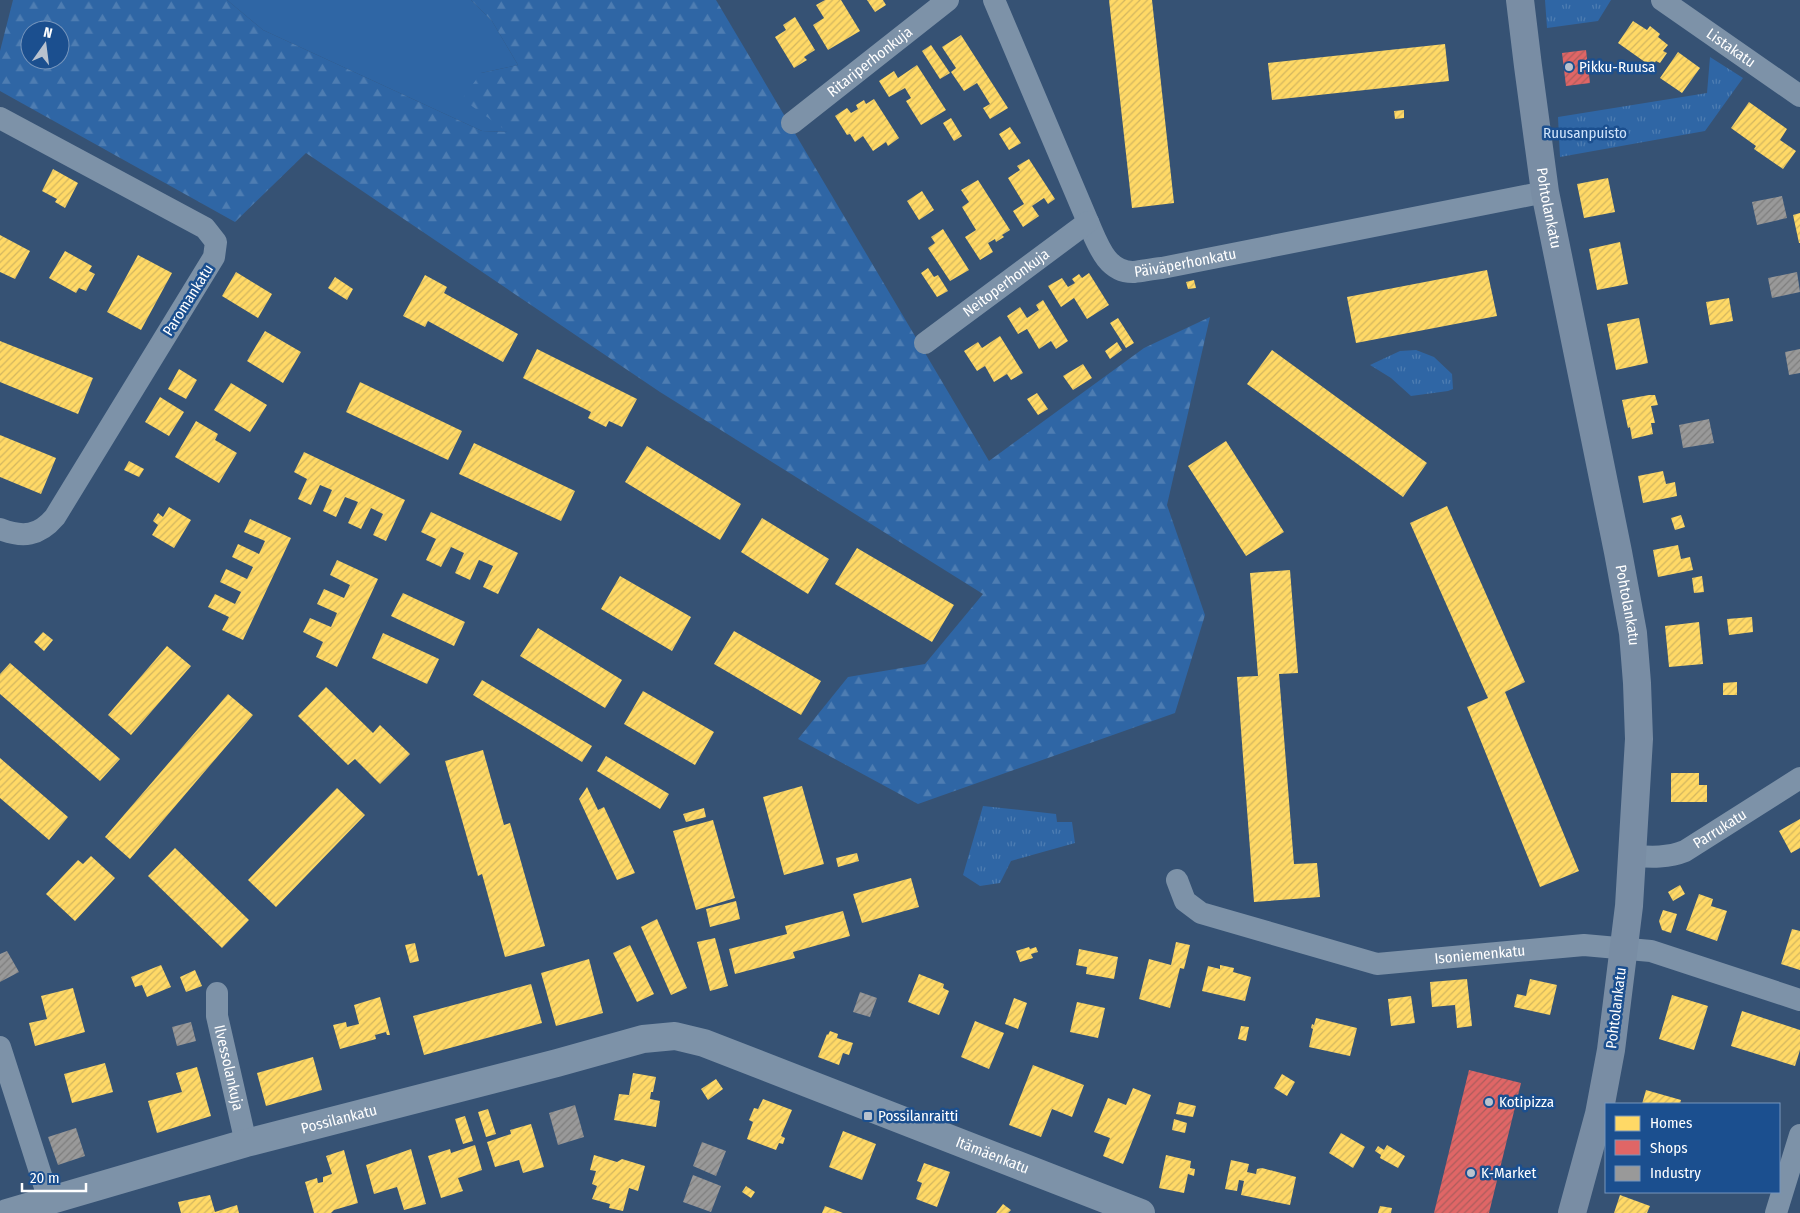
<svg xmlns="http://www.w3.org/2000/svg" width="1800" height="1213" font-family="'Fira Sans Condensed',sans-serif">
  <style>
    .grass { fill: #2f66a5 }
    .forest { fill: url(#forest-firs); fill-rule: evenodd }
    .park { fill: url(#park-tufts) }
    .homes { fill: url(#homes-hatch) }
    .shops { fill: url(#shops-hatch) }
    .industry { fill: url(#industry-hatch) }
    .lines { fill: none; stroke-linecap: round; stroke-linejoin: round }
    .minor { stroke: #7d92a8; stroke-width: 22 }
    .tertiary { stroke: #7d92a8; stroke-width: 28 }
    .secondary { stroke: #798da4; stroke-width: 28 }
    .poi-dot { fill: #b9c2ce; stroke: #1b4f8f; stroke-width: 2 }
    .labels { text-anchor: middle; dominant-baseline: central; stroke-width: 5; stroke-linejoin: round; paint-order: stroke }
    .street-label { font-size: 15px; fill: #fff; stroke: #1b4f8f }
    .poi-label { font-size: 15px; fill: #fff; stroke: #1b4f8f; text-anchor: start }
    .park-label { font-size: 15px; fill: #cfe3fa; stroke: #1b4f8f }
  </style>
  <defs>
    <pattern id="forest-firs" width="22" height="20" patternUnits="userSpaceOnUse" patternTransform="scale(1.25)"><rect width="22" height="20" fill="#2f66a5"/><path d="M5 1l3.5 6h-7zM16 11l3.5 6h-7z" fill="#4e7db2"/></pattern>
    <pattern id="park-tufts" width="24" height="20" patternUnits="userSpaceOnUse" patternTransform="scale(1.25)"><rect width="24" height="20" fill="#2f66a5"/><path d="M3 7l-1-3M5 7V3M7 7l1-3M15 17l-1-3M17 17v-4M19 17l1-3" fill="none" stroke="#4e7db2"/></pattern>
    <pattern id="homes-hatch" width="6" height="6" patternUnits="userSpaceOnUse" patternTransform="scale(1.25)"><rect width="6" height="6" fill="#ffd966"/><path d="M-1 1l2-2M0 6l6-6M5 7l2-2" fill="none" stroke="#d2b660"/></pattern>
    <pattern id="shops-hatch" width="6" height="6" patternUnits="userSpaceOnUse" patternTransform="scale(1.25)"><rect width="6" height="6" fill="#e06666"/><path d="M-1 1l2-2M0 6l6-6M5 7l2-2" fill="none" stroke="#ac5d5d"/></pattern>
    <pattern id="industry-hatch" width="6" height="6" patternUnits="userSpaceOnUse" patternTransform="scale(1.25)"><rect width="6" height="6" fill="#999"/><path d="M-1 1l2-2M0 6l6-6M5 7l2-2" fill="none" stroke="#7e7e7e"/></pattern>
  </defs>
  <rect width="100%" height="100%" fill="#365274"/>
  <path class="grass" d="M227,0H471L492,21L518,65L481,73L509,132L482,131L263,30Z"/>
  <path class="forest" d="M13,0H227L263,30L482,131L508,132L462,99L481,73L518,65L492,21L471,0H716L989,461L1144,348L1210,317L1167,505L1205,615L1175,713L918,804L798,739L848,677L925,664L983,594L660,392L306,153L235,222L0,91V51ZM30,30H60V60H30Z"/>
  <path class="park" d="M1545,0H1611L1598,21L1547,28Z
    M1710,57L1743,78L1705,131L1560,157L1558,117L1707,93Z
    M1416,350L1434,357L1452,374L1453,389L1448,391L1411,396L1391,378L1370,365L1400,351Z
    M983,806L1056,814L1057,822H1072L1075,843L1011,861L1000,883L980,886L963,875Z"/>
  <path class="homes" d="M825,0H841L860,31L828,50L813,25L824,18L816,5Z
    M867,0H883L886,5L875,12Z
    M1109,0H1152L1174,203L1132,208Z
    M795,17L815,50L804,57L807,60L794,68L775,37L786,30L783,25Z
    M1633,21L1647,30L1650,26L1660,34L1658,37L1668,45L1663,51L1667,53L1660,63L1656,61L1652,67L1618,43Z
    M961,35L1008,108L990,119L983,108L990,104L977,83L964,91L951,72L956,68L942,47Z
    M1445,44L1449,81L1272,100L1268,63Z
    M931,45L950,73L940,79L922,51Z
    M1678,52L1700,68L1682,93L1660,78Z
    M917,65L946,110L921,125L906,101L911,98L905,88L889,97L879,81L894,71L898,78Z
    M874,99L899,138L888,146L886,142L873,151L863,136L855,142L850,134L847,135L835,116L847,108L851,113L858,109L856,105L864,100L866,104Z
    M1749,102L1787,129L1780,140L1796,151L1783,169L1754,149L1756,146L1731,128Z
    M1404,110V118L1395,119L1394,111Z
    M951,118L962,136L954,141L943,123Z
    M1010,127L1021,143L1009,150L999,134Z
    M1029,159L1055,199L1048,204L1044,198L1032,206L1039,216L1023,227L1013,211L1024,204L1008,178L1020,170L1017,166Z
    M53,169L78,183L65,208L55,202L57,199L42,191Z
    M1608,178L1615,212L1584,218L1577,184Z
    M978,180L1010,230L1002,235L1004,237L996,242L995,239L988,243L993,252L980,260L965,237L976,230L962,207L969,202L961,190Z
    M922,191L934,210L919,220L907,201Z
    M1800,213V243H1799L1793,215Z
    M943,229L969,270L950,281L928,248L935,243L931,237Z
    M0,235L30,251L15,279L0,272Z
    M1620,242L1628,284L1597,290L1589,249Z
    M65,251L92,266L89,271L95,274L86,291L79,288L76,293L49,278Z
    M138,255L172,273L141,330L107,312Z
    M928,268L934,277L938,275L948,291L937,297L921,273Z
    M1487,270L1497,316L1356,343L1347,297Z
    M236,272L272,294L258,318L222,296Z
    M1089,273L1109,305L1087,319L1074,298L1061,307L1048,286L1062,278L1068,287L1075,283L1072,279L1079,274L1082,278Z
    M425,275L447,287L444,293L518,334L503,362L428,321L425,327L403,316Z
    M335,277L353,289L347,300L328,288Z
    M1194,280L1196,288L1188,289L1186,282Z
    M1729,298L1733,321L1710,325L1706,302Z
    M1043,300L1068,341L1056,349L1051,341L1039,349L1027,329L1018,334L1007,316L1020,307L1027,318L1039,310L1036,305Z
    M1118,318L1134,343L1126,348L1110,323Z
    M1639,318L1648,363L1616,370L1607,324Z
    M265,331L301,352L283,383L247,361Z
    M1000,336L1023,373L1011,380L1007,374L994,382L985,366L977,371L964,351L978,342L982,348Z
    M0,341L93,378L78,414L0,382Z
    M1117,342L1122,350L1110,359L1105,351Z
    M537,349L637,399L622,427L609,421L606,427L588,418L591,412L523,378Z
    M1272,350L1427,463L1403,497L1247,384Z
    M1083,364L1092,378L1073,390L1063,376Z
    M179,369L197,380L186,399L168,389Z
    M360,382L462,431L448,460L346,412Z
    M231,383L267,405L250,432L214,410Z
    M1037,393L1048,409L1038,415L1027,399Z
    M1649,395H1655L1658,405L1651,406L1655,423H1651L1653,434L1632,439L1630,427L1628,428L1622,400Z
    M160,397L184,412L169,436L145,422Z
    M196,421L218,434L215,440L237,453L219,483L175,457Z
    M0,435L56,458L41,494L0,477Z
    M1226,441L1284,532L1246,556L1188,466Z
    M474,443L575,491L561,521L459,474Z
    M647,446L741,504L720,540L625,482Z
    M304,452L405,500L386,541L373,535L383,514L371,508L361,529L348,523L358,502L345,497L336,517L323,511L332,490L320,485L311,505L298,499L307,479L294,472Z
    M129,461L144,469L139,477L124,470Z
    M1663,471L1666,484L1675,482L1677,496L1643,503L1638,476Z
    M1447,506L1525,682L1505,692L1579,871L1540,887L1467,707L1488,698L1410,523Z
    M169,507L191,520L174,548L152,535L158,525L153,521L158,513L163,517Z
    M431,512L518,553L498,594L483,587L493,566L479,560L470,580L455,573L464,553L451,547L441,567L426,560L436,539L421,532Z
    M1681,515L1685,527L1675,530L1671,518Z
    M762,518L829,559L808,594L741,552Z
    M250,519L291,538L243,640L222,630L229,617L208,607L215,594L235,604L241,592L220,582L226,569L247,579L253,567L232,557L238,544L259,554L265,541L244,532Z
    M1678,545L1681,559L1690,557L1693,570L1658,577L1653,550Z
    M857,548L954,605L932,642L835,584Z
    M337,560L378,579L337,667L316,657L323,642L303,632L310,618L331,627L337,613L317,604L324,589L344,598L350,585L330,575Z
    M1290,570L1298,673L1279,674L1294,864L1317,863L1320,897L1254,902L1237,677L1258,676L1250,573Z
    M620,576L691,617L672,651L601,609Z
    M1702,576L1704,592L1694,593L1692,578Z
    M403,593L465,622L454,646L391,616Z
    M1752,617L1753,632L1729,635L1727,619Z
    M1699,622L1703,664L1669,667L1665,626Z
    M538,628L622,680L605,708L520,656Z
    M734,631L821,681L801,715L714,664Z
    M43,632L53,640L44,651L34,642Z
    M383,633L439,659L427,684L372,658Z
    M167,646L191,666L131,735L108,715Z
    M10,663L120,759L100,781L0,694V674Z
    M482,680L592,746L582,762L473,695Z
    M1737,682V695H1723V683Z
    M326,687L373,733L380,725L410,754L380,784L355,759L348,765L298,716Z
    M643,691L714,732L695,765L624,724Z
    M228,694L253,715L130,859L105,837Z
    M483,750L504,825L510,823L545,946L505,957L482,874L478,876L445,761Z
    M606,756L669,794L660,809L597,771Z
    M0,758L68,817L49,840L0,798Z
    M1671,773H1699V785H1707V802H1671Z
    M802,786L824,864L784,875L763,797Z
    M587,787L598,810L604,807L635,873L617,880L579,799Z
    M337,788L365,815L276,907L248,880Z
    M704,808L706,817L686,822L683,814Z
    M1800,819V848L1791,853L1779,831Z
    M713,820L735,898L696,910L673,831Z
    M175,848L249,920L222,948L148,876Z
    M857,853L859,861L838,867L836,858Z
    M91,856L115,878L75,921L46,894L78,860L83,864Z
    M911,878L919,907L862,923L853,894Z
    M1680,885L1685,894L1673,901L1668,892Z
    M1699,894L1713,899L1711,906L1727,911L1717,941L1686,930Z
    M736,901L740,919L710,927L706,909Z
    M1663,910L1677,914L1671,933L1662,930L1659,921Z
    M843,911L850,936L793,952L795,958L735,974L729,949L787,934L785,926Z
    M657,919L687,988L671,995L641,927Z
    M1792,929L1800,931V970L1781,964Z
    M715,938L728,986L710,991L697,942Z
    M1176,942L1190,945L1184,969L1180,968L1170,1008L1139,999L1149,959L1171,965Z
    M415,943L419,961L410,963L405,945Z
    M630,945L654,994L637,1002L613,953Z
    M1029,947L1030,949L1036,947L1038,952L1031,954L1033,958L1020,962L1016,951Z
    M1079,949L1118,957L1114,979L1086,974L1087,967L1076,965Z
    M589,959L603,1013L556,1026L541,973Z
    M161,965L171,987L147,997L142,985L135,987L131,977Z
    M1220,965L1234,968L1233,972L1251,977L1245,1001L1202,991L1208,966L1220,969Z
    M195,970L202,986L186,992L180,977Z
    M919,974L944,984L943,988L949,991L939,1015L908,1002Z
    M1467,979L1472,1026L1457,1028L1455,1005L1432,1007L1430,982Z
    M1530,979L1557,985L1550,1015L1514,1007L1517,994L1526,996Z
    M531,984L542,1023L424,1055L413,1016Z
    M73,988L85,1032L35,1046L29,1023L47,1019L41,996Z
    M1672,995L1708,1006L1694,1050L1659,1039Z
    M1411,996L1415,1023L1391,1026L1388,999Z
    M380,997L390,1035H387L386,1032L375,1035L376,1039L340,1049L333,1025L346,1022L347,1027L359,1024L354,1005Z
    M1014,998L1027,1003L1018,1029L1005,1024Z
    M1077,1002L1105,1008L1098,1038L1070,1032Z
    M1742,1011L1800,1030V1050L1795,1066L1731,1046Z
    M1316,1018L1357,1028L1350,1056L1309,1047L1313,1029L1311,1028L1312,1024L1314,1025Z
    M975,1021L1004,1033L989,1069L961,1057Z
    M1241,1026L1249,1027L1246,1041L1238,1039Z
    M830,1031L838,1034L837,1038L853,1043L849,1055L843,1053L839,1065L818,1057L827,1034L828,1035Z
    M313,1057L322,1090L266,1106L257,1073Z
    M105,1063L113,1092L72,1103L64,1074Z
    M1033,1065L1084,1085L1072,1117L1052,1109L1041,1137L1009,1125Z
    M197,1067L211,1116L157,1133L148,1101L182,1092L176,1073Z
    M633,1073L656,1077L653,1092H651L650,1099L660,1101L656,1127L614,1120L619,1094L629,1095Z
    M1282,1074L1295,1082L1287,1096L1274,1088Z
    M716,1079L723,1089L708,1100L701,1089Z
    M1133,1088L1151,1095L1123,1164L1103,1156L1110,1138L1094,1132L1108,1098L1126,1105Z
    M1646,1090L1681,1100L1680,1104H1642Z
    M763,1099L792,1110L781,1136L785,1138L783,1144L779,1143L776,1150L747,1139L753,1122L749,1120L754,1108L758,1109Z
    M1179,1102L1196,1106L1193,1117L1176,1114Z
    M488,1109L496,1134L486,1137L478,1112Z
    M465,1116L473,1141L463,1144L455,1119Z
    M1174,1119L1187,1123L1185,1133L1172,1130Z
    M531,1124L544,1167L523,1173L519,1160L495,1167L487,1142L511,1134L510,1130Z
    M843,1131L876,1144L862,1180L829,1167Z
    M1341,1133L1365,1147L1353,1168L1329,1153Z
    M475,1145L482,1170L458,1178L463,1191L441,1198L428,1156L450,1149L451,1153Z
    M1387,1145L1405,1156L1398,1168L1380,1158L1381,1155L1375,1151L1378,1146L1384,1150Z
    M411,1149L426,1204L404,1210L397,1187L374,1194L366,1165Z
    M344,1150L358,1203L334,1210L331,1213H314L305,1182L317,1178L318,1183L323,1182V1177L332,1174L326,1156Z
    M594,1155L617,1162L622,1159L645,1166L638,1191L629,1188L623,1211L609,1208L610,1204L592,1199L597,1186L592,1184L596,1171L590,1170Z
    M1166,1155L1191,1161L1190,1168L1195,1169L1194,1176L1188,1174L1184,1193L1159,1188Z
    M1231,1160L1249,1164L1247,1172L1256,1174L1257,1169L1262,1168L1296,1177L1290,1205L1241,1195L1244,1181L1239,1180L1237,1191L1225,1189Z
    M924,1163L950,1172L937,1207L916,1199L922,1183L917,1181Z
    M746,1186L755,1192L751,1198L742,1192Z
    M210,1195L215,1212L237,1205L239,1213H181L178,1202Z
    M1620,1195L1650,1206L1647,1213H1614Z
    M1003,1204L1011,1210L1008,1213H996Z
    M825,1206L843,1213H822Z
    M1380,1206L1392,1208L1391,1213H1378Z"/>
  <path class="shops" d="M1586,50L1590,83L1566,86L1562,53Z
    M1469,1070L1521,1083L1489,1213H1434Z"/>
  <path class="industry" d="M1782,196L1787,218L1757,225L1752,202Z
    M1797,272L1800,292L1772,298L1768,278Z
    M1800,349V373L1789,375L1785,352Z
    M1709,419L1714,443L1683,448L1679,425Z
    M7,951L19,972L0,982V954Z
    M860,992L877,998L870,1017L853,1012Z
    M191,1022L196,1041L177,1046L172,1027Z
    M575,1105L584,1137L558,1145L549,1113Z
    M76,1128L85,1156L58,1165L48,1137Z
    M702,1142L726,1151L716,1176L693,1166Z
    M693,1175L721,1186L711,1212L683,1202Z"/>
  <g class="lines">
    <g class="minor">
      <path id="s1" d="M994,0L1088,222C1097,242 1106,273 1134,272C1143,271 1152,269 1162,268L1545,192"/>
      <path id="s2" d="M1662,0L1800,96"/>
      <path d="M0,118L205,228L216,242L214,257L55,517C39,536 23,538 0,529"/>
      <path id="s3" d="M792,123L948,0"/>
      <path id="s4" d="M925,343L1088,222"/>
      <path id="s5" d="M1633,856C1651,857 1668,858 1685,851L1800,778"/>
      <path id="s6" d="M1177,880L1185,901L1201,913L1377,964L1584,945L1651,951L1800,1000"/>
      <path id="s7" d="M217,993V1016L246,1143"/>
      <path d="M0,1047L49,1200"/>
      <path d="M1776,1213L1800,1135"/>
    </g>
    <path class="tertiary" id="s8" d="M7,1213L246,1143L557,1063L643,1039L675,1036L704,1043L1141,1213"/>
    <path class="secondary" id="s9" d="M1520,0L1528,66L1545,192L1618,552L1633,633L1637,683L1639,739L1629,906L1611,1050L1599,1114L1572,1213"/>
  </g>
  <g class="poi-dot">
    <circle cx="1569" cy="67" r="5"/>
    <circle cx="1489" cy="1102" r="5"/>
    <rect x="863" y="1111" width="10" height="10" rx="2.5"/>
    <circle cx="1471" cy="1173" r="5"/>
  </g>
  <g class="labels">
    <g class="street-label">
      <text stroke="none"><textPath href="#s2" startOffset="84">Listakatu</textPath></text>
      <text stroke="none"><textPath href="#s3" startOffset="99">Ritariperhonkuja</textPath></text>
      <text stroke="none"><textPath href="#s9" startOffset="210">Pohtolankatu</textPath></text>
      <text stroke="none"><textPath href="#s1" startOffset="366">Päiväperhonkatu</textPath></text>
      <text stroke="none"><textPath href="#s4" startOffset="101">Neitoperhonkuja</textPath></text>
      <text transform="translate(188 300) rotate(-58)">Paromankatu</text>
      <text stroke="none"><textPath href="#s9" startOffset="615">Pohtolankatu</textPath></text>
      <text stroke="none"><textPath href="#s5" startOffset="94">Parrukatu</textPath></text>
      <text stroke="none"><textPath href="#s6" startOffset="329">Isoniemenkatu</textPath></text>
      <text transform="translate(1616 1008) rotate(-83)">Pohtolankatu</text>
      <text stroke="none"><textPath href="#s7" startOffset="76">Ilvessolankuja</textPath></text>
      <text stroke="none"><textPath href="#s8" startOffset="345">Possilankatu</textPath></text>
      <text stroke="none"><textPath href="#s8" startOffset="1031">Itämäenkatu</textPath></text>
    </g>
    <g class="poi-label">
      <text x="1579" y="67">Pikku-Ruusa</text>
      <text x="1499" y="1102">Kotipizza</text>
      <text x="878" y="1116">Possilanraitti</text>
      <text x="1481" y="1173">K-Market</text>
    </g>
    <g class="park-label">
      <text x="1585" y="133">Ruusanpuisto</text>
    </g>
  </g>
  <rect x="1605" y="1103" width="175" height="90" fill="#1b4f8f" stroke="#7695bc"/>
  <rect x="1615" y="1116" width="25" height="15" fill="#ffd966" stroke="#7695bc"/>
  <text x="1650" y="1128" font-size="15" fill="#ffffff">Homes</text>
  <rect x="1615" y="1140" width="25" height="15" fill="#e06666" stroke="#7695bc"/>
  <text x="1650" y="1153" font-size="15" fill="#ffffff">Shops</text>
  <rect x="1615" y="1166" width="25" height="15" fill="#999999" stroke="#7695bc"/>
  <text x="1650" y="1178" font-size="15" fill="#ffffff">Industry</text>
  <g transform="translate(45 45) rotate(14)"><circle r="24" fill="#1b4f8f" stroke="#7695bc"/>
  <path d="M0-4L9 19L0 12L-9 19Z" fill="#b9c2ce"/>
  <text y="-8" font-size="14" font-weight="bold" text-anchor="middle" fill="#ffffff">N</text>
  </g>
  <path d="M22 1183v8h64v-8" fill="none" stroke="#ffffff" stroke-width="2.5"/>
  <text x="30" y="1183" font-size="15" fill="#ffffff" stroke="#1b4f8f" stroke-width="4" paint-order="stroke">20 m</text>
</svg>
